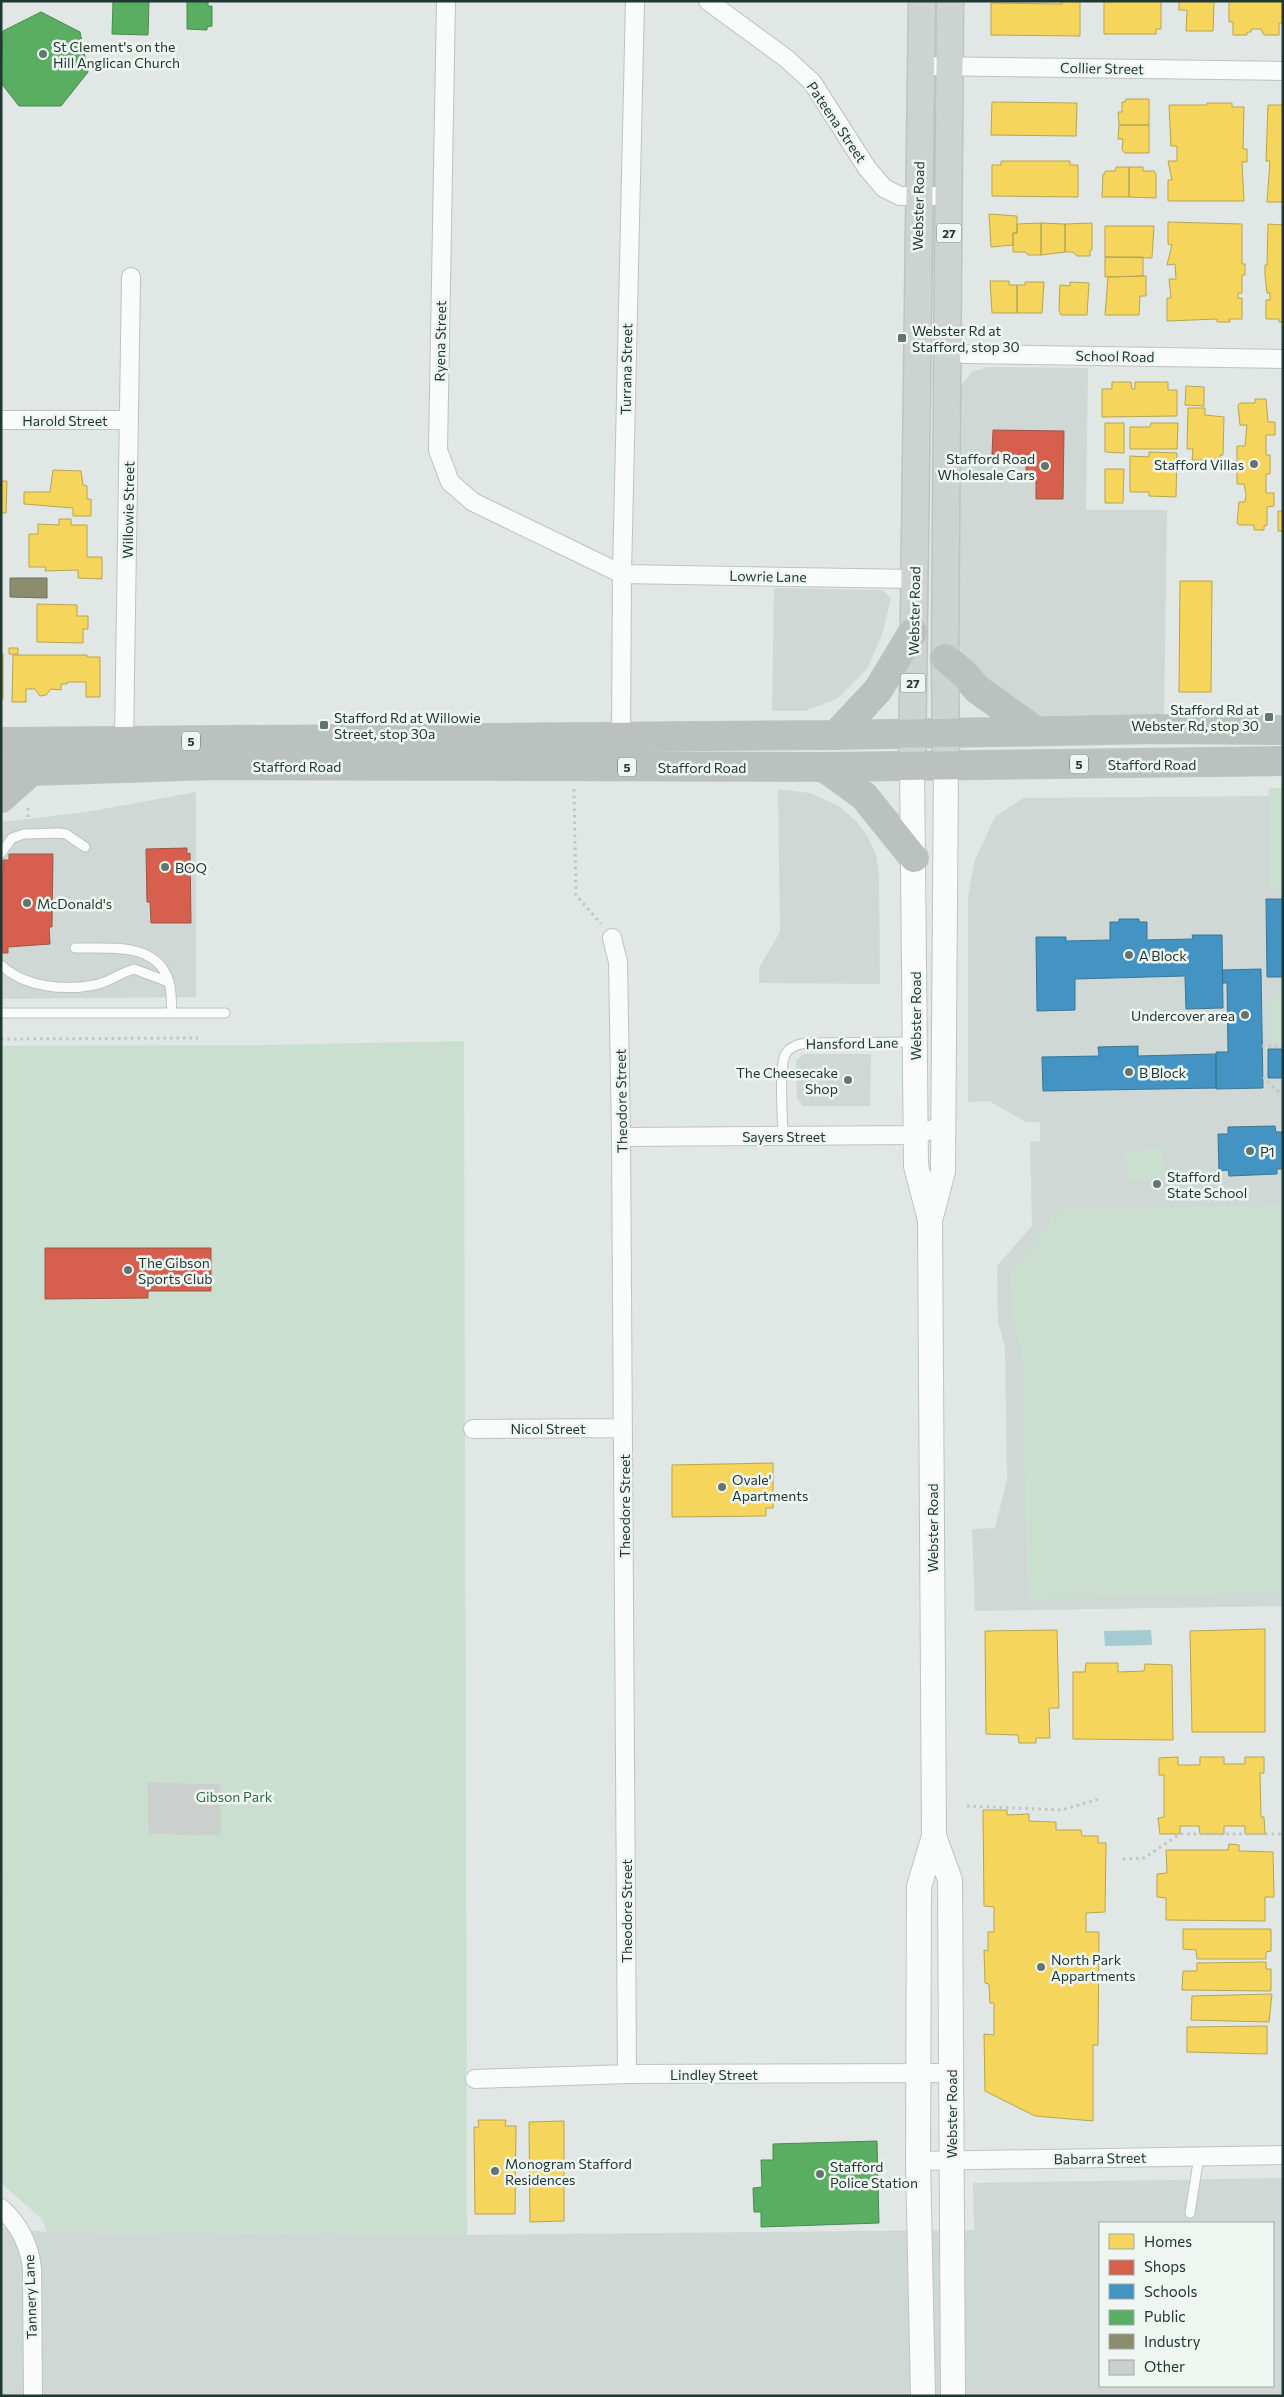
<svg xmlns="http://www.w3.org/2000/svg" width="1284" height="2397" font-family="Commissioner,sans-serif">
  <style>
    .built { fill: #cfd8d4; fill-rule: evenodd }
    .green { fill: #cbdfd1 }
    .water { fill: #a4cad2 }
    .homes { fill: #f6d55c; stroke: #b6a64f }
    .shops { fill: #d6604d; stroke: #a05445 }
    .schools { fill: #4393c3; stroke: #397798 }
    .public { fill: #5aae61; stroke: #498a53 }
    .industry { fill: #8c8c6e; stroke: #6c725c }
    .building { fill: #cbd0ce; stroke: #cad0cd }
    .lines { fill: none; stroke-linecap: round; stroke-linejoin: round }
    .lane-casing { stroke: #bec3c1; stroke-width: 11 }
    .street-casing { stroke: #bec3c1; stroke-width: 20 }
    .secondary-casing { stroke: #bec4c2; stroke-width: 26 }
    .primary-casing { stroke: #bcc3c1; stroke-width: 29 }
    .highway-casing { stroke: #bcc3c1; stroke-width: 30 }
    .path { stroke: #bfc7c4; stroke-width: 3; stroke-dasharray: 2.5 4; stroke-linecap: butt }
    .lane { stroke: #fafbfb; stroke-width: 9 }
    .street { stroke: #fafbfb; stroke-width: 18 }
    .secondary { stroke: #fafbfb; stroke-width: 24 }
    .primary { stroke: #cdd3d1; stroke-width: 26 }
    .highway { stroke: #bac1bf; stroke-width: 28 }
    .poi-dot { fill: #647570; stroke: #eff6f2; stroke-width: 2 }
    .labels { text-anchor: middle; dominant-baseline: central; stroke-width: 5; stroke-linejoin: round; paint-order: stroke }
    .shield { fill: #eff6f2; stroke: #5f706c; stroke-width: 1 }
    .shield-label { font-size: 12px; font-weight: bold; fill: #213732 }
    .poi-label { font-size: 14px; fill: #213732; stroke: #eff6f2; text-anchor: start }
    .street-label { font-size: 14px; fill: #213732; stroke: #eff6f2 }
    .park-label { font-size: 14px; fill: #2f6a48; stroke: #eff6f2 }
  </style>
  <rect width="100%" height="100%" fill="#e1e7e4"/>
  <path class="built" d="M987,367L1088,368L1086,510H1167L1164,721L1054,719L1033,714L1012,705L963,657L958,640L959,388L972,372Z
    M774,588L882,590L891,598L882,635L867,669L837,699L805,711H772Z
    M1269,788H1283V1606L975,1611L972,1529L995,1528L1007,1479L1005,1347L998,1322L997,1266L1032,1226L1030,1142L1040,1141V1122H1026L989,1101L968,1102V897L974,862L995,817L1023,798L1268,796Z
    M778,789L810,793L839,806L857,822L867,836L876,854L879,877L880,984L759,983V968L780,932Z
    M196,792V997L1,999V822L87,812Z
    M804,1054H871L870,1106H803L797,1099L796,1060Z
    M1283,2178V2396H1V2227L47,2232L467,2235L974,2230L973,2183ZM1100,2223H1273V2386H1100Z"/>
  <path class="green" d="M1269,788H1283V887L1269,888Z
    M1270,998H1283V1042H1271Z
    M464,1041L467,2235L47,2232L42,2219L1,2183V1046L259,1045Z
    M1162,1147L1166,1177L1128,1182L1124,1152Z
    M1283,1205V1593L1028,1599L1021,1346L1012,1319L1011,1271L1050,1225V1210Z"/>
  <path class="water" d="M1151,1630L1152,1645L1105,1646L1104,1631Z"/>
  <path class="homes" d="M1062,1H1080V36L991,35V3L1062,4Z
    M1104,1H1161V29H1156V34H1104Z
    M1179,1H1214L1213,31H1186L1187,10H1179Z
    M1229,1H1283V23H1279V35H1264L1261,29H1251V32H1247V35H1233V22H1229Z
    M1126,99H1149V125H1119L1118,112H1122V102H1125Z
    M992,102L1077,103L1076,136L991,135Z
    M1207,103H1232V107H1244L1243,149H1247V162H1242L1244,201H1168V180H1172L1168,161H1177V146H1171L1169,105H1207Z
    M1268,105H1283V202H1267L1270,161H1266Z
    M1119,125H1149V153H1125L1122,150L1123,139H1118Z
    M1001,161H1070V165H1078V197L992,196V165H1001Z
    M1116,167H1129V197H1102L1103,174H1105V171H1115Z
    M1129,167H1143V171H1154L1156,174V198L1129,197Z
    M989,214L1017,216V233H1013V245L991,247Z
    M1168,222L1242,224V264H1245V275H1242V293H1238V298H1242V319H1229L1230,322H1217V319L1167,321V298H1171L1169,279H1176L1175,264L1167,265L1172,245L1168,244Z
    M1041,223V255H1028L1025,252H1013V233H1017V224Z
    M1041,223L1065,224V252L1041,255Z
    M1092,223V250H1090V256H1077L1073,252H1065V224Z
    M1268,224L1283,225V322H1279V319H1266V300H1270V293H1267L1265,275V265H1267Z
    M1105,226H1154L1152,258L1105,257Z
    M1105,257H1143V276L1105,277Z
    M1146,276V296H1140L1139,315H1105L1108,277Z
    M990,281H1009V285H1017V313H992Z
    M1025,282H1044L1042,313H1017V285H1025Z
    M1070,282L1089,283L1087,315H1061L1059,310L1060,285L1070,286Z
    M1112,382H1131L1132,389H1135V382H1168V390H1177V416L1102,417V389H1112Z
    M1186,386L1204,387V406L1185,405Z
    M1255,399H1266L1268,422H1275V435H1266V455H1270V474H1266V493H1274V506L1267,507V525L1264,526V530H1254V525H1239L1237,523L1239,502H1245L1246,494L1244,484H1237V446H1245L1246,435L1247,425H1240L1238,405L1240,403H1255Z
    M1188,408H1205V415L1224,417L1223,455H1220V460H1192L1193,449H1187Z
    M1105,423H1124V453L1105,452Z
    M1151,423H1178L1177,449H1130V427H1150Z
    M1149,452L1177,453L1176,497L1149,496V492H1130V456L1149,457Z
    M1105,469H1124L1123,503H1105Z
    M53,470L81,471L83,485L87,486V499H91V516H73V508L24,504V492H50Z
    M1,481H7L6,513H1Z
    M1278,511H1283V531H1278Z
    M59,519H71V525H87V557H102V579L78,578V570L45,571L46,567H29V534H38V524L59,525Z
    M1180,581H1212L1211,692H1179Z
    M37,604L77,605V616H88V629H83V643L37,642Z
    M9,648H18V654H9Z
    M1,654H3V699H1Z
    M13,655H87V657H100V697H86V682H67V684H61V690L51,689L46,695L40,696L35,689H26V702H12Z
    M773,1463V1508H766V1516L672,1517V1465Z
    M1265,1629V1732H1192L1190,1631Z
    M1057,1630L1059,1708H1049L1050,1738H1036V1743H1019L1018,1735L986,1734L985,1631Z
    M1086,1663H1118V1672L1144,1671L1145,1664L1172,1665L1173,1740L1073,1739V1672H1085Z
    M1178,1757V1765H1200V1757H1224V1764H1245V1757H1264V1773H1260L1261,1817H1264L1265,1834H1245V1826H1224V1834H1200L1199,1826H1180V1834H1160L1158,1818L1164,1817V1775H1159V1758Z
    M983,1810H1007V1815L1029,1814V1821L1056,1822V1830H1081L1082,1836H1098V1843H1106L1105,1912L1086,1913V1932H1099L1098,2045H1093V2121L1035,2116L985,2091L984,2034L994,2035V2003H990L989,1984L985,1983L984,1950L988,1951V1932H994V1907L984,1906Z
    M1229,1844L1239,1845V1851L1273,1852L1274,1897H1265V1921L1166,1920V1898L1157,1897V1874L1167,1873L1166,1850H1228Z
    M1183,1929H1271V1951L1266,1952V1959H1197L1196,1950L1183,1949Z
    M1266,1962V1969H1271V1991L1182,1990L1183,1971H1197V1963Z
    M1272,1994L1269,2022L1191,2020L1192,1996Z
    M1267,2026V2054L1187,2052V2027Z
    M478,2120H506L505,2126H516L515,2214H475L474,2127H479Z
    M564,2121V2221L530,2222L529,2122Z"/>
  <path class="shops" d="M993,430L1064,431L1063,499H1036V477H1026V455H992Z
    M187,848V854L190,853L191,923H151L150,902H147L146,849Z
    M9,854H53L52,927H49L50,944L8,947V953H1V871H3V860H9Z
    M45,1248H211V1291H148V1298L45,1299Z"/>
  <path class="schools" d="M1266,899H1283V977H1267Z
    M1119,919H1139V922H1147V940L1193,939L1192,935H1222L1223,1008L1186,1009L1185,976L1075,979V1010L1037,1011L1036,937H1066V941L1110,940V922H1119Z
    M1261,969L1263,1088L1216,1089V1052H1228L1227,983H1223L1222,970Z
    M1138,1046V1056L1216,1054V1088L1043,1091L1042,1057L1099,1056L1098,1047Z
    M1268,1049H1283V1078H1268Z
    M1275,1126L1276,1132H1283V1169H1277V1174L1229,1176L1228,1170L1219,1171L1218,1134H1228V1127Z"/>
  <path class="public" d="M113,1H149L148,35L112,34Z
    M187,1L208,2V6H212V26L207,27V30L187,29Z
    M41,12L80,32L88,72L61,106H19L1,83L3,31Z
    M877,2141L879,2223L761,2227V2212H754L753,2188L762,2187L761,2160H773V2144Z"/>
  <path class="industry" d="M10,578H47V598L10,597Z"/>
  <path class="building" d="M148,1783L220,1785V1835L149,1833Z"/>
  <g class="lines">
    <defs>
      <path id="lane" d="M1,853L12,838L24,834L59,833L66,834L85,847
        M75,948C109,949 157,941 169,982C172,992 171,1004 172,1013
        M1,965C24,987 64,991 94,985C108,983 120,973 134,969L169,982
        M1,1013H225
        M783,1136C783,1120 778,1065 786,1053C791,1046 798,1044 806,1043L914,1042
        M1190,2213L1199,2156"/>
      <path id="street" d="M446,1L438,450L450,482L473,502L622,574L914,579
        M708,1L787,59L812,82L867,168L884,188L900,196H950
        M921,66L1283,71
        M948,352L966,354L1283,359
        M1,420H129
        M621,737L622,574L635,1
        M124,742L131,277
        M612,938L618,962L621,1137L627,2074
        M621,1137L916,1135L944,1125
        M473,1429L623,1428
        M475,2079L627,2074L952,2073
        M918,2161L1283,2155
        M1,2208C20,2225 29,2244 32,2268L33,2396"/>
      <path id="secondary" d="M912,766L916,1166L930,1220L934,1836L919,1887L918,2161L923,2396
        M931,1217L943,1171L946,766
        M934,1836L950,1880L953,2396"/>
      <path id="primary" d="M912,766L922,1
        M946,766L945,658L950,1"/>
      <path id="highway" d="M945,658L965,675L977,689L1034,730
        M836,735L878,690L913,632
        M1,742L836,735L1159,729L1283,730
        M824,767L864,796L914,858
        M1,772L216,765L824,767L1283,761
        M1,798L31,771"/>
    </defs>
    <use href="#lane" class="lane-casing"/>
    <use href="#street" class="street-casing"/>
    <use href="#secondary" class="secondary-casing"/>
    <use href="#primary" class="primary-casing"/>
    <use href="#highway" class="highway-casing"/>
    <path class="path" d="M574,789L576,895L601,924
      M28,808V820
      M1,1039L198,1038
      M1262,1046H1283
      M1263,1077L1283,1096
      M967,1806L1062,1810L1099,1799
      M1123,1859L1144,1858L1180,1834H1283
      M1,1875V1894"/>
    <use href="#lane" class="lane"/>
    <use href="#street" class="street"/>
    <use href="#secondary" class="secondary"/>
    <use href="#primary" class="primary"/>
    <use href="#highway" class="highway"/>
  </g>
  <g class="poi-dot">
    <circle cx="43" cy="54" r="5"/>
    <rect x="897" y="333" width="10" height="10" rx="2.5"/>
    <circle cx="1254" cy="464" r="5"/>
    <circle cx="1045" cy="466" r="5"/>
    <rect x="1264" y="712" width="10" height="10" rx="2.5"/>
    <rect x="319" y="720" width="10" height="10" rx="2.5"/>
    <circle cx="165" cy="867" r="5"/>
    <circle cx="27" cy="903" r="5"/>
    <circle cx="1129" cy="955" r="5"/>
    <circle cx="1245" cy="1015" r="5"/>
    <circle cx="1129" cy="1072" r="5"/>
    <circle cx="848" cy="1080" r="5"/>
    <circle cx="1250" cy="1151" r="5"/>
    <circle cx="1157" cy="1184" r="5"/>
    <circle cx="128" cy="1270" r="5"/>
    <circle cx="722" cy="1487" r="5"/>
    <circle cx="1041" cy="1967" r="5"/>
    <circle cx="495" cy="2171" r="5"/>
    <circle cx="820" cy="2174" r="5"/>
  </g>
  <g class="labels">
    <g class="shield">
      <rect x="936.5" y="223.5" width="25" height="19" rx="4"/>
      <rect x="900.5" y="673.5" width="25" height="19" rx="4"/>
      <rect x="182" y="731.5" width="18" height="19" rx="4"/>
      <rect x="1070" y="754.5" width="18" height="19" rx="4"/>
      <rect x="618" y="757.5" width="18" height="19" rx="4"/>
    </g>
    <g class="shield-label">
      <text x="949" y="233">27</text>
      <text x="913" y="683">27</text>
      <text x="191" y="741">5</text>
      <text x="1079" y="764">5</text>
      <text x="627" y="767">5</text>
    </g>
    <g class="poi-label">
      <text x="53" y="46">St Clement's on the<tspan x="53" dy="16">Hill Anglican Church</tspan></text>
      <text x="912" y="330">Webster Rd at<tspan x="912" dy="16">Stafford, stop 30</tspan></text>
      <text x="1035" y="458" text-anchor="end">Stafford Road<tspan x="1035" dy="16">Wholesale Cars</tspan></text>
      <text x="1244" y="464" text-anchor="end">Stafford Villas</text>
      <text x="1259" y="709" text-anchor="end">Stafford Rd at<tspan x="1259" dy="16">Webster Rd, stop 30</tspan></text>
      <text x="334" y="717">Stafford Rd at Willowie<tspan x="334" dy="16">Street, stop 30a</tspan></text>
      <text x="175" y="867">BOQ</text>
      <text x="37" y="903">McDonald's</text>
      <text x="1139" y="955">A Block</text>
      <text x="1235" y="1015" text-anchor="end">Undercover area</text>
      <text x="838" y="1072" text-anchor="end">The Cheesecake<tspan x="838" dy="16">Shop</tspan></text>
      <text x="1139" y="1072">B Block</text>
      <text x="1260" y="1151">P1</text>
      <text x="1167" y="1176">Stafford<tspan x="1167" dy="16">State School</tspan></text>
      <text x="138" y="1262">The Gibson<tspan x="138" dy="16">Sports Club</tspan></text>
      <text x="732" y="1479">Ovale'<tspan x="732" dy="16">Apartments</tspan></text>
      <text x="1051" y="1959">North Park<tspan x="1051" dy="16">Appartments</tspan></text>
      <text x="505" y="2163">Monogram Stafford<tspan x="505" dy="16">Residences</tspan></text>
      <text x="830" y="2166">Stafford<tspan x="830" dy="16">Police Station</tspan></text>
    </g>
    <g class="street-label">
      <text transform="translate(1102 68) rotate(1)">Collier Street</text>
      <text transform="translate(837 122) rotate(56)">Pateena Street</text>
      <text transform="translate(918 206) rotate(-89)">Webster Road</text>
      <text transform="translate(440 341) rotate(-89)">Ryena Street</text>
      <text transform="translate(1115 356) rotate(1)">School Road</text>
      <text transform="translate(626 369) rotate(-89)">Turrana Street</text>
      <text x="65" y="420">Harold Street</text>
      <text transform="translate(128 510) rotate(-89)">Willowie Street</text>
      <text transform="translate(768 576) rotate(1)">Lowrie Lane</text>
      <text transform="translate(914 611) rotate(-89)">Webster Road</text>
      <text x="1152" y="764">Stafford Road</text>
      <text x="297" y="766">Stafford Road</text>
      <text x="702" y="767">Stafford Road</text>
      <text transform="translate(915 1016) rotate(-90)">Webster Road</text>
      <text transform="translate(852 1043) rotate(-1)">Hansford Lane</text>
      <text transform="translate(621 1101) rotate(-91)">Theodore Street</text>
      <text x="784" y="1136">Sayers Street</text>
      <text x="548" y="1428">Nicol Street</text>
      <text transform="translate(624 1506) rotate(-90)">Theodore Street</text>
      <text transform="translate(932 1528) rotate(-90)">Webster Road</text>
      <text transform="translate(626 1911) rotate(-90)">Theodore Street</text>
      <text x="714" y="2074">Lindley Street</text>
      <text transform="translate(951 2114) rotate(-90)">Webster Road</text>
      <text transform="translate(1100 2158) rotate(-1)">Babarra Street</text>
      <text transform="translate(30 2297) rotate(-92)">Tannery Lane</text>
    </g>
    <g class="park-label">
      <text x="234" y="1796">Gibson Park</text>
    </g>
  </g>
  <rect width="1284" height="2397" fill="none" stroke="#213732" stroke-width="5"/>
  <rect x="1099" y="2222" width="175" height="165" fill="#eff6f2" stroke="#9daaa5"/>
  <rect x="1109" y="2234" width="25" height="15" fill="#f6d55c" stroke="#9daaa5"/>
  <text x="1144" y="2247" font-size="15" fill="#213732">Homes</text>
  <rect x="1109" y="2260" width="25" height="15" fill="#d6604d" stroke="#9daaa5"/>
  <text x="1144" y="2272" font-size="15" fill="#213732">Shops</text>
  <rect x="1109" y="2284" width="25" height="15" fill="#4393c3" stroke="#9daaa5"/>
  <text x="1144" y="2297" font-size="15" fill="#213732">Schools</text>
  <rect x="1109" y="2310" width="25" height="15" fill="#5aae61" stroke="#9daaa5"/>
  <text x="1144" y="2322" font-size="15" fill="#213732">Public</text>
  <rect x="1109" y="2334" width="25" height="15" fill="#8c8c6e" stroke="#9daaa5"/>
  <text x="1144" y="2347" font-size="15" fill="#213732">Industry</text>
  <rect x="1109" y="2360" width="25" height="15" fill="#cbd0ce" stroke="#9daaa5"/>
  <text x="1144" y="2372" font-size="15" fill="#213732">Other</text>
</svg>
